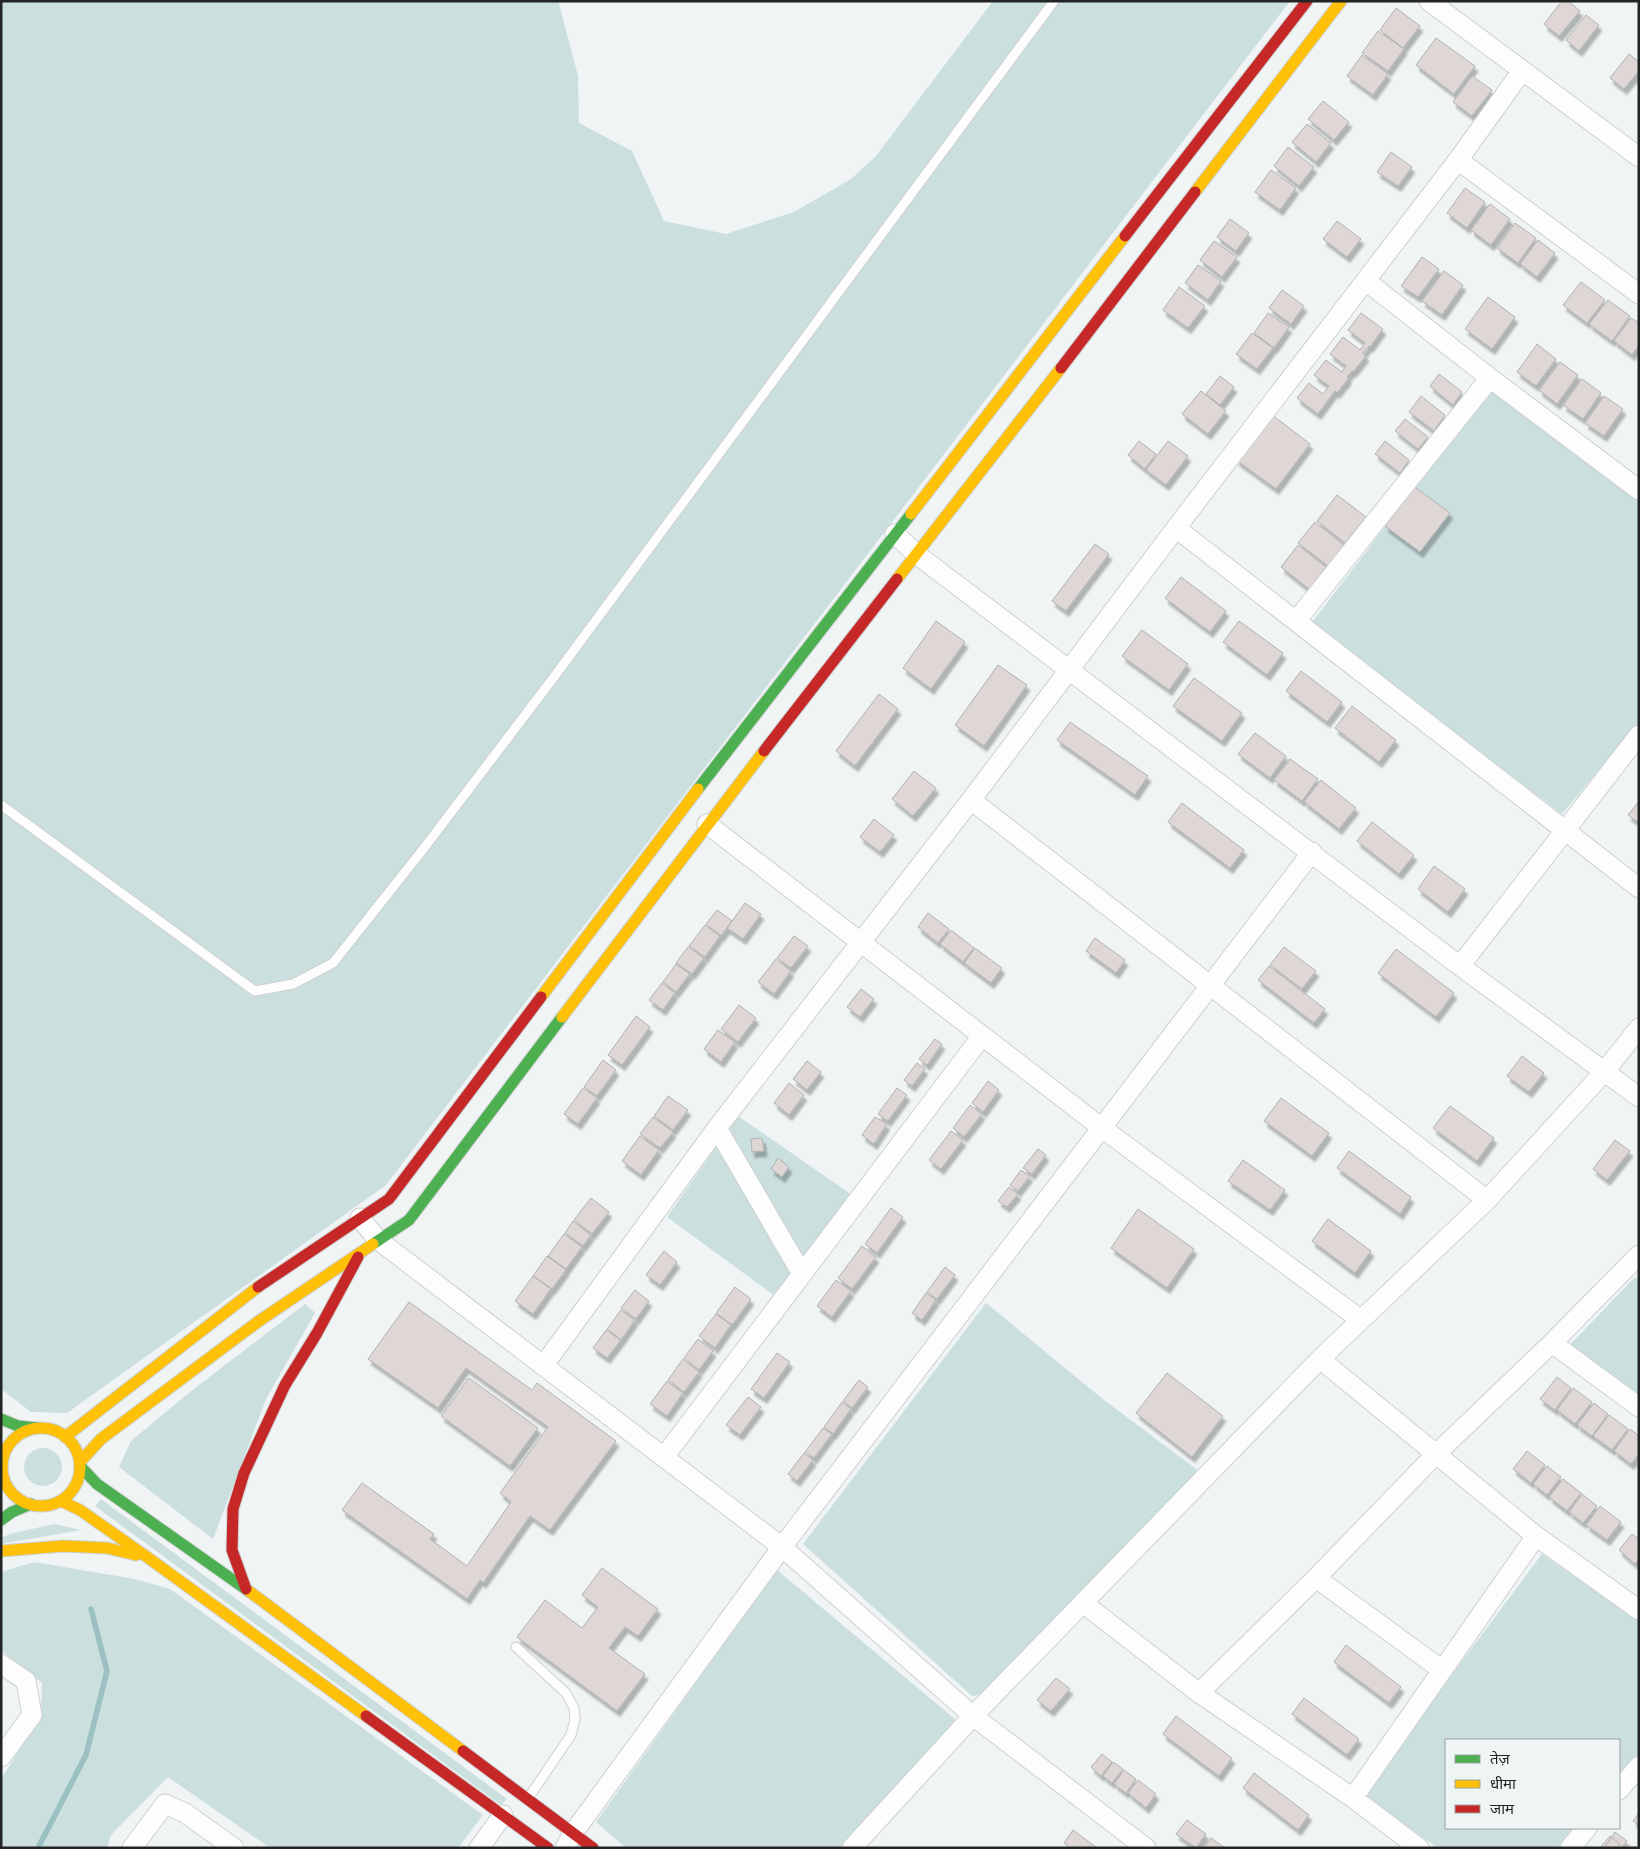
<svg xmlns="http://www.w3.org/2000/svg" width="1640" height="1849" font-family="'Fira Sans','Noto Sans Devanagari',sans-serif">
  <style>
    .green { fill: #cbdfdf }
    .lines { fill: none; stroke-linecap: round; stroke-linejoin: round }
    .stream { stroke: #9ac0c1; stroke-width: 5.5 }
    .building { fill: #ded7d5; stroke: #b1b1b1; filter: url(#shadow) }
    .lane-casing { stroke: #cdd0d0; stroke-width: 11 }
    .street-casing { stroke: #cdd0d0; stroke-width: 21 }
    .fast-casing { stroke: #cdd0d0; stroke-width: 13 }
    .slow-casing { stroke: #cdd0d0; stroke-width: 13 }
    .jam-casing { stroke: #cdd0d0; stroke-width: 13 }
    .lane { stroke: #fdfdfd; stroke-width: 9 }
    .street { stroke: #fdfdfd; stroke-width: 19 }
    .fast { stroke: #4caf50; stroke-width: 11 }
    .slow { stroke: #ffc107; stroke-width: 11 }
    .jam { stroke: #c62828; stroke-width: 11 }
  </style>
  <defs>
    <filter id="shadow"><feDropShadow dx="3" dy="5.5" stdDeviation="1" flood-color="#0004"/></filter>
  </defs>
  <rect width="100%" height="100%" fill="#f0f4f4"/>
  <path class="green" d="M1,1H561L559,4L578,76L579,123L632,151L664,221L726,234L794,212L851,179L876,156L993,1H1290L386,1185L67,1413L31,1412L1,1389Z
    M1491,388L1639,498V722L1562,814L1310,625Z
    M738,1116L855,1197L779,1299L667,1217Z
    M1635,1277L1639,1280V1404L1565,1350Z
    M986,1303L1104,1400L1203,1474L990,1693L972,1696L803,1544Z
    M305,1304L315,1313L266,1399L213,1539L119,1467L131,1441L195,1388Z
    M24 1467a19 19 0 1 1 38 0a19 19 0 1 1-38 0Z
    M101,1499L507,1799L501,1805L95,1506Z
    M54,1524L81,1530L1,1544V1538L10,1534Z
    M1542,1554L1639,1621V1756L1619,1779V1740H1446V1828H1576L1558,1848H1438L1362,1795Z
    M34,1562L135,1579L170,1589L483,1815L458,1848H270L168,1777L111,1835L107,1848H1V1779L41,1716L42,1683L1,1650V1572Z
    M777,1570L956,1720L840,1848H626L596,1822Z"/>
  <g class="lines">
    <path class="stream" d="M38,1848L86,1755L107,1671L91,1609"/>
  </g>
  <path class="building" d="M1562,1H1568L1580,11L1559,36L1544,24Z
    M1396,8L1420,26L1403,48L1380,30Z
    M1586,15L1599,25L1579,51L1566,40Z
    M1378,31L1404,49L1388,71L1362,53Z
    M1436,38L1475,66L1454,94L1416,65Z
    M1629,54L1639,62V71L1624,89L1610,78Z
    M1362,55L1388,74L1373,95L1347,76Z
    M1472,76L1492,90L1472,116L1453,102Z
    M1323,101L1349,122L1334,140L1308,119Z
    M1307,124L1331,143L1316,162L1292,142Z
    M1288,147L1314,167L1299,186L1274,166Z
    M1391,152L1412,167L1398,186L1377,172Z
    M1271,170L1296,188L1280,210L1255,192Z
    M1465,188L1485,202L1467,228L1447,213Z
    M1490,204L1510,219L1491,245L1471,230Z
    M1230,219L1249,233L1236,251L1217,237Z
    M1337,221L1361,239L1347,257L1323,239Z
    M1515,223L1536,238L1518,263L1497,248Z
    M1538,240L1555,253L1537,277L1520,264Z
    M1214,241L1237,257L1222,277L1200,260Z
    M1422,257L1439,269L1418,297L1401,286Z
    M1198,265L1221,281L1208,300L1185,283Z
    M1444,271L1463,285L1442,315L1422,301Z
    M1581,282L1605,300L1587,323L1563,305Z
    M1179,287L1205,306L1188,328L1163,310Z
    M1282,290L1304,306L1291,324L1269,308Z
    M1488,297L1515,317L1492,349L1465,329Z
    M1608,300L1630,316L1612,341L1589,324Z
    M1268,313L1289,327L1274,348L1254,333Z
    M1361,313L1383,329L1370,347L1369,346L1363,353L1366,356L1353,372L1352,371L1347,377L1349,378L1337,393L1335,391L1318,414L1297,398L1309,383L1323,394L1329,386L1314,375L1326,360L1342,372L1346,366L1330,354L1343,337L1360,350L1365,343L1348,330Z
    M1631,318L1639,323V345L1632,355L1614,341Z
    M1252,333L1273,348L1257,369L1236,354Z
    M1537,344L1556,359L1536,386L1517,372Z
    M1560,362L1578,375L1557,404L1539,390Z
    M1439,374L1462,392L1453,405L1430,386Z
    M1220,376L1234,387L1220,405L1206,394Z
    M1582,379L1601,393L1583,419L1563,405Z
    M1201,391L1226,411L1208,434L1182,414Z
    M1421,396L1445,415L1434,431L1409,412Z
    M1604,396L1623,409L1604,436L1585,423Z
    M1271,414L1310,444L1276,489L1236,460Z
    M1405,419L1428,437L1418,449L1395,431Z
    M1139,441L1156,454L1145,469L1128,455Z
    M1168,441L1188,456L1166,485L1146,470Z
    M1385,441L1409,460L1400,473L1375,454Z
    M1415,487L1450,513L1420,552L1385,526Z
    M1337,495L1366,517L1345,543L1317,521Z
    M1315,522L1344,545L1328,566L1298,543Z
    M1095,544L1109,554L1066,611L1052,601Z
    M1298,545L1326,567L1309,589L1281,567Z
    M1181,577L1226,611L1210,632L1165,598Z
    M936,621L965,642L931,689L903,668Z
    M1239,621L1283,653L1267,675L1223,642Z
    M1142,630L1188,664L1169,690L1122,656Z
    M998,665L1027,685L984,746L955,725Z
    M1301,671L1342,702L1327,722L1286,691Z
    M1194,678L1242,713L1222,741L1173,706Z
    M879,694L898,709L855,766L836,751Z
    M1352,706L1396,740L1379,762L1335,728Z
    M1070,722L1148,776L1135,795L1057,740Z
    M1255,733L1286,756L1270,778L1238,754Z
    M1290,759L1318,779L1302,801L1274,780Z
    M914,771L936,788L913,816L892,799Z
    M1321,780L1356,808L1339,829L1304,802Z
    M1639,801V823L1628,815Z
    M1182,803L1244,850L1230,868L1168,822Z
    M874,819L894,835L880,852L860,837Z
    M1372,822L1414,855L1399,874L1357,841Z
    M1434,866L1465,889L1448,912L1418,889Z
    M745,903L761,914L743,939L727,928Z
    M717,910L732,921L721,936L706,924Z
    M928,913L949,929L938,943L918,927Z
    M705,925L720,936L705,957L689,946Z
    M951,930L974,948L963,962L940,944Z
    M794,936L808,946L791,968L777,958Z
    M1095,938L1125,960L1116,973L1086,951Z
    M688,947L704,958L692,974L676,963Z
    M1284,947L1316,971L1302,989L1270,965Z
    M975,948L1002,968L991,983L964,963Z
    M1396,949L1454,993L1436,1017L1378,973Z
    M776,959L791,971L774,994L758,982Z
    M676,964L690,974L676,992L663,982Z
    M1269,966L1325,1009L1314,1023L1258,980Z
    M662,983L675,993L663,1010L649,1000Z
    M861,989L874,999L860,1017L847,1007Z
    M739,1005L756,1018L738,1042L721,1029Z
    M636,1016L650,1027L622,1065L608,1055Z
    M718,1030L735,1042L721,1062L704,1049Z
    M935,1039L942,1044L927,1065L919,1059Z
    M1522,1056L1544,1073L1529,1092L1507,1076Z
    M603,1060L616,1070L597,1096L584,1087Z
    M807,1061L821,1072L807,1090L793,1079Z
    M917,1063L925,1069L912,1086L904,1080Z
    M988,1081L999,1090L983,1112L972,1103Z
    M789,1083L804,1095L789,1115L774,1103Z
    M583,1088L597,1098L578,1124L564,1114Z
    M897,1088L907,1095L888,1121L878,1114Z
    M668,1096L688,1110L673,1130L654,1116Z
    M1281,1098L1329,1133L1312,1156L1264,1121Z
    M970,1105L982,1114L964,1137L953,1128Z
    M1450,1106L1494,1138L1477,1161L1433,1128Z
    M653,1117L673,1132L660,1148L640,1134Z
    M875,1117L887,1124L874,1144L862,1135Z
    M951,1131L963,1140L941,1169L929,1160Z
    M640,1136L659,1150L641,1175L622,1161Z
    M762,1138L764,1151L752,1152L751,1139Z
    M1615,1140L1630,1151L1607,1180L1593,1169Z
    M1038,1149L1046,1155L1032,1174L1023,1168Z
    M1349,1151L1411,1197L1400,1214L1337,1168Z
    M778,1158L789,1167L782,1177L771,1169Z
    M1243,1160L1285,1190L1270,1210L1228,1181Z
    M1021,1170L1030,1176L1018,1191L1010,1185Z
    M1009,1187L1018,1194L1007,1207L998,1201Z
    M591,1198L609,1212L592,1234L574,1220Z
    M891,1208L903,1217L877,1253L865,1244Z
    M1138,1209L1194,1249L1167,1288L1111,1248Z
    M1328,1219L1371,1251L1355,1273L1312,1241Z
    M573,1221L591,1235L583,1246L565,1233Z
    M564,1234L582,1247L566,1269L548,1256Z
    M862,1246L876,1257L852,1289L838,1278Z
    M664,1251L677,1262L660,1285L646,1275Z
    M547,1256L566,1270L552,1289L533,1276Z
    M945,1267L955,1275L937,1299L927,1292Z
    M533,1276L551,1289L533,1314L515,1301Z
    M836,1280L851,1291L832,1317L817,1306Z
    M735,1287L751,1299L732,1325L716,1313Z
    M635,1290L649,1301L636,1319L621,1308Z
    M926,1293L936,1300L922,1320L912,1313Z
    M409,1302L532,1390L537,1383L616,1441L550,1530L530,1516L483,1583L480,1580L467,1599L342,1510L362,1483L434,1534L430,1539L467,1566L511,1502L500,1493L548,1427L466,1368L438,1408L368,1359Z
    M621,1310L635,1320L621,1340L607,1329Z
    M716,1314L731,1325L715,1348L699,1336Z
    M606,1330L621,1340L607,1358L593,1348Z
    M698,1339L713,1351L699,1370L684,1358Z
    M777,1353L790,1362L764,1398L751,1389Z
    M683,1359L699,1372L684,1392L668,1380Z
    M1167,1373L1223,1416L1192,1457L1136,1413Z
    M1557,1377L1571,1388L1555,1410L1540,1399Z
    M469,1378L538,1428L510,1466L441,1416Z
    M859,1380L868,1387L852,1408L843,1401Z
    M667,1381L683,1393L667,1416L650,1404Z
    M1573,1388L1592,1402L1575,1424L1557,1410Z
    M748,1397L761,1407L740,1435L726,1425Z
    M842,1402L851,1409L833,1434L824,1427Z
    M1594,1403L1608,1414L1592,1436L1577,1425Z
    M1609,1415L1628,1429L1612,1450L1593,1436Z
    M823,1428L832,1434L814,1458L805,1452Z
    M1630,1429L1639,1436V1454L1631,1464L1614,1451Z
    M1527,1451L1545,1465L1531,1483L1513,1469Z
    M804,1453L813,1460L797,1481L788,1474Z
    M1547,1466L1561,1477L1547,1495L1533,1484Z
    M1563,1479L1581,1493L1567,1511L1549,1497Z
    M1582,1494L1597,1506L1583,1523L1569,1512Z
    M1600,1506L1621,1522L1607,1540L1586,1525Z
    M1632,1534L1639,1539V1559L1635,1564L1619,1550Z
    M602,1568L658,1609L638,1636L625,1627L609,1648L645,1674L617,1711L517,1637L545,1600L582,1628L598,1607L582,1595Z
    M1346,1645L1401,1687L1389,1703L1334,1662Z
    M1056,1678L1070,1689L1051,1711L1037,1700Z
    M1304,1698L1359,1739L1347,1755L1292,1714Z
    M1176,1716L1232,1758L1219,1776L1163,1734Z
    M1102,1754L1112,1762L1101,1776L1091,1767Z
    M1113,1762L1123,1769L1112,1783L1103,1776Z
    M1124,1770L1136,1779L1126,1793L1114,1784Z
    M1254,1773L1309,1815L1298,1830L1243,1788Z
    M1138,1780L1156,1794L1146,1808L1128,1793Z
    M1639,1813V1825L1633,1821Z
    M1187,1820L1206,1834L1196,1848L1176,1834Z
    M1073,1830L1097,1848H1070L1064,1843Z
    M1615,1832L1627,1841L1621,1848H1604Z
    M1610,1836L1620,1844L1617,1848H1600Z
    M1211,1838L1225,1848H1204Z"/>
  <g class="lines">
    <defs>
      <path id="lane" d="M1,805L255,991L293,984L333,963L424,848L551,681L1054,1
        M516,1647L566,1693L574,1708L575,1719L571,1735L529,1797"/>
      <path id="street" d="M1429,1L1639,157
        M1458,160L1639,294
        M1366,281L1490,378L1639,490
        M1176,528L1639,888
        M895,534L916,554L1460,966L1639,1097
        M1296,621L1490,378
        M971,800L1487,1200
        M707,824L1102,1128L1361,1320
        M1460,966L1639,735
        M717,1128L802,1274
        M360,1218L378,1240L782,1547L973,1716L1146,1848
        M1552,1343L1639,1407
        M1320,1359L1536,1536
        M543,1366L717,1128L971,800L1176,528L1458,160L1522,71
        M664,1457L982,1036
        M1316,1578L1442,1670
        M1083,1603L1199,1693L1353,1798L1419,1848
        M1,1664L26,1681L32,1715L1,1757
        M1199,1693L1316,1578L1436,1454L1552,1343L1639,1255
        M1619,1790L1639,1766
        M1353,1798L1536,1536L1639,1610
        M132,1848L165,1804L185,1813L234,1848
        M479,1848L503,1815
        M565,1848L573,1833L782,1547L1312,852
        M852,1848L973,1716L1320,1359L1487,1200L1605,1071L1639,1028
        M1570,1848L1587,1828"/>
      <path id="fast" d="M698,789L911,514
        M373,1244L409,1220L562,1017
        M1,1419L18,1426L37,1428
        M80,1466L97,1484L250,1592
        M1,1520L12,1512L31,1504"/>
      <path id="slow" d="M1195,192L1341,1
        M911,514L1125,236
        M897,579L1061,368
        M541,997L698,789
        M562,1017L764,751
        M2 1467a39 39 0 1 1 78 0a39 39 0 1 1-78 0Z
        M65,1437L258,1287
        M80,1462L101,1439L259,1321L373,1244
        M61,1501L80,1510L147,1557L366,1716
        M1,1551L63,1546L107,1548L136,1555
        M250,1592L463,1751"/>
      <path id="jam" d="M1125,236L1307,1
        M1061,368L1195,192
        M764,751L897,579
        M258,1287L389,1199L541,997
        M246,1589L232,1550L233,1509L244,1473L285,1385L317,1333L358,1257
        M366,1716L548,1848
        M463,1751L593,1848"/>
    </defs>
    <use href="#lane" class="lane-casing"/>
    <use href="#street" class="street-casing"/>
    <use href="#fast" class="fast-casing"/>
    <use href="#slow" class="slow-casing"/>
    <use href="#jam" class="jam-casing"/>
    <use href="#lane" class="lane"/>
    <use href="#street" class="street"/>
    <use href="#fast" class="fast"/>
    <use href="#slow" class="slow"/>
    <use href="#jam" class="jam"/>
  </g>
  <rect width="1640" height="1849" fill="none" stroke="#232525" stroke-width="5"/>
  <rect x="1445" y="1739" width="175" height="90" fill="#eff5f5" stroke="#9da2a2"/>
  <rect x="1455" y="1755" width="25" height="8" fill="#4caf50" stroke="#9da2a2"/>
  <text x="1490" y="1764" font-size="15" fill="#232525">तेज़</text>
  <rect x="1455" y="1780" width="25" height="8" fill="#ffc107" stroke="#9da2a2"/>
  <text x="1490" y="1789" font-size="15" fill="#232525">धीमा</text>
  <rect x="1455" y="1805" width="25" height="8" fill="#c62828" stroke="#9da2a2"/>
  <text x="1490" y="1814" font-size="15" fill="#232525">जाम</text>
</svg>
